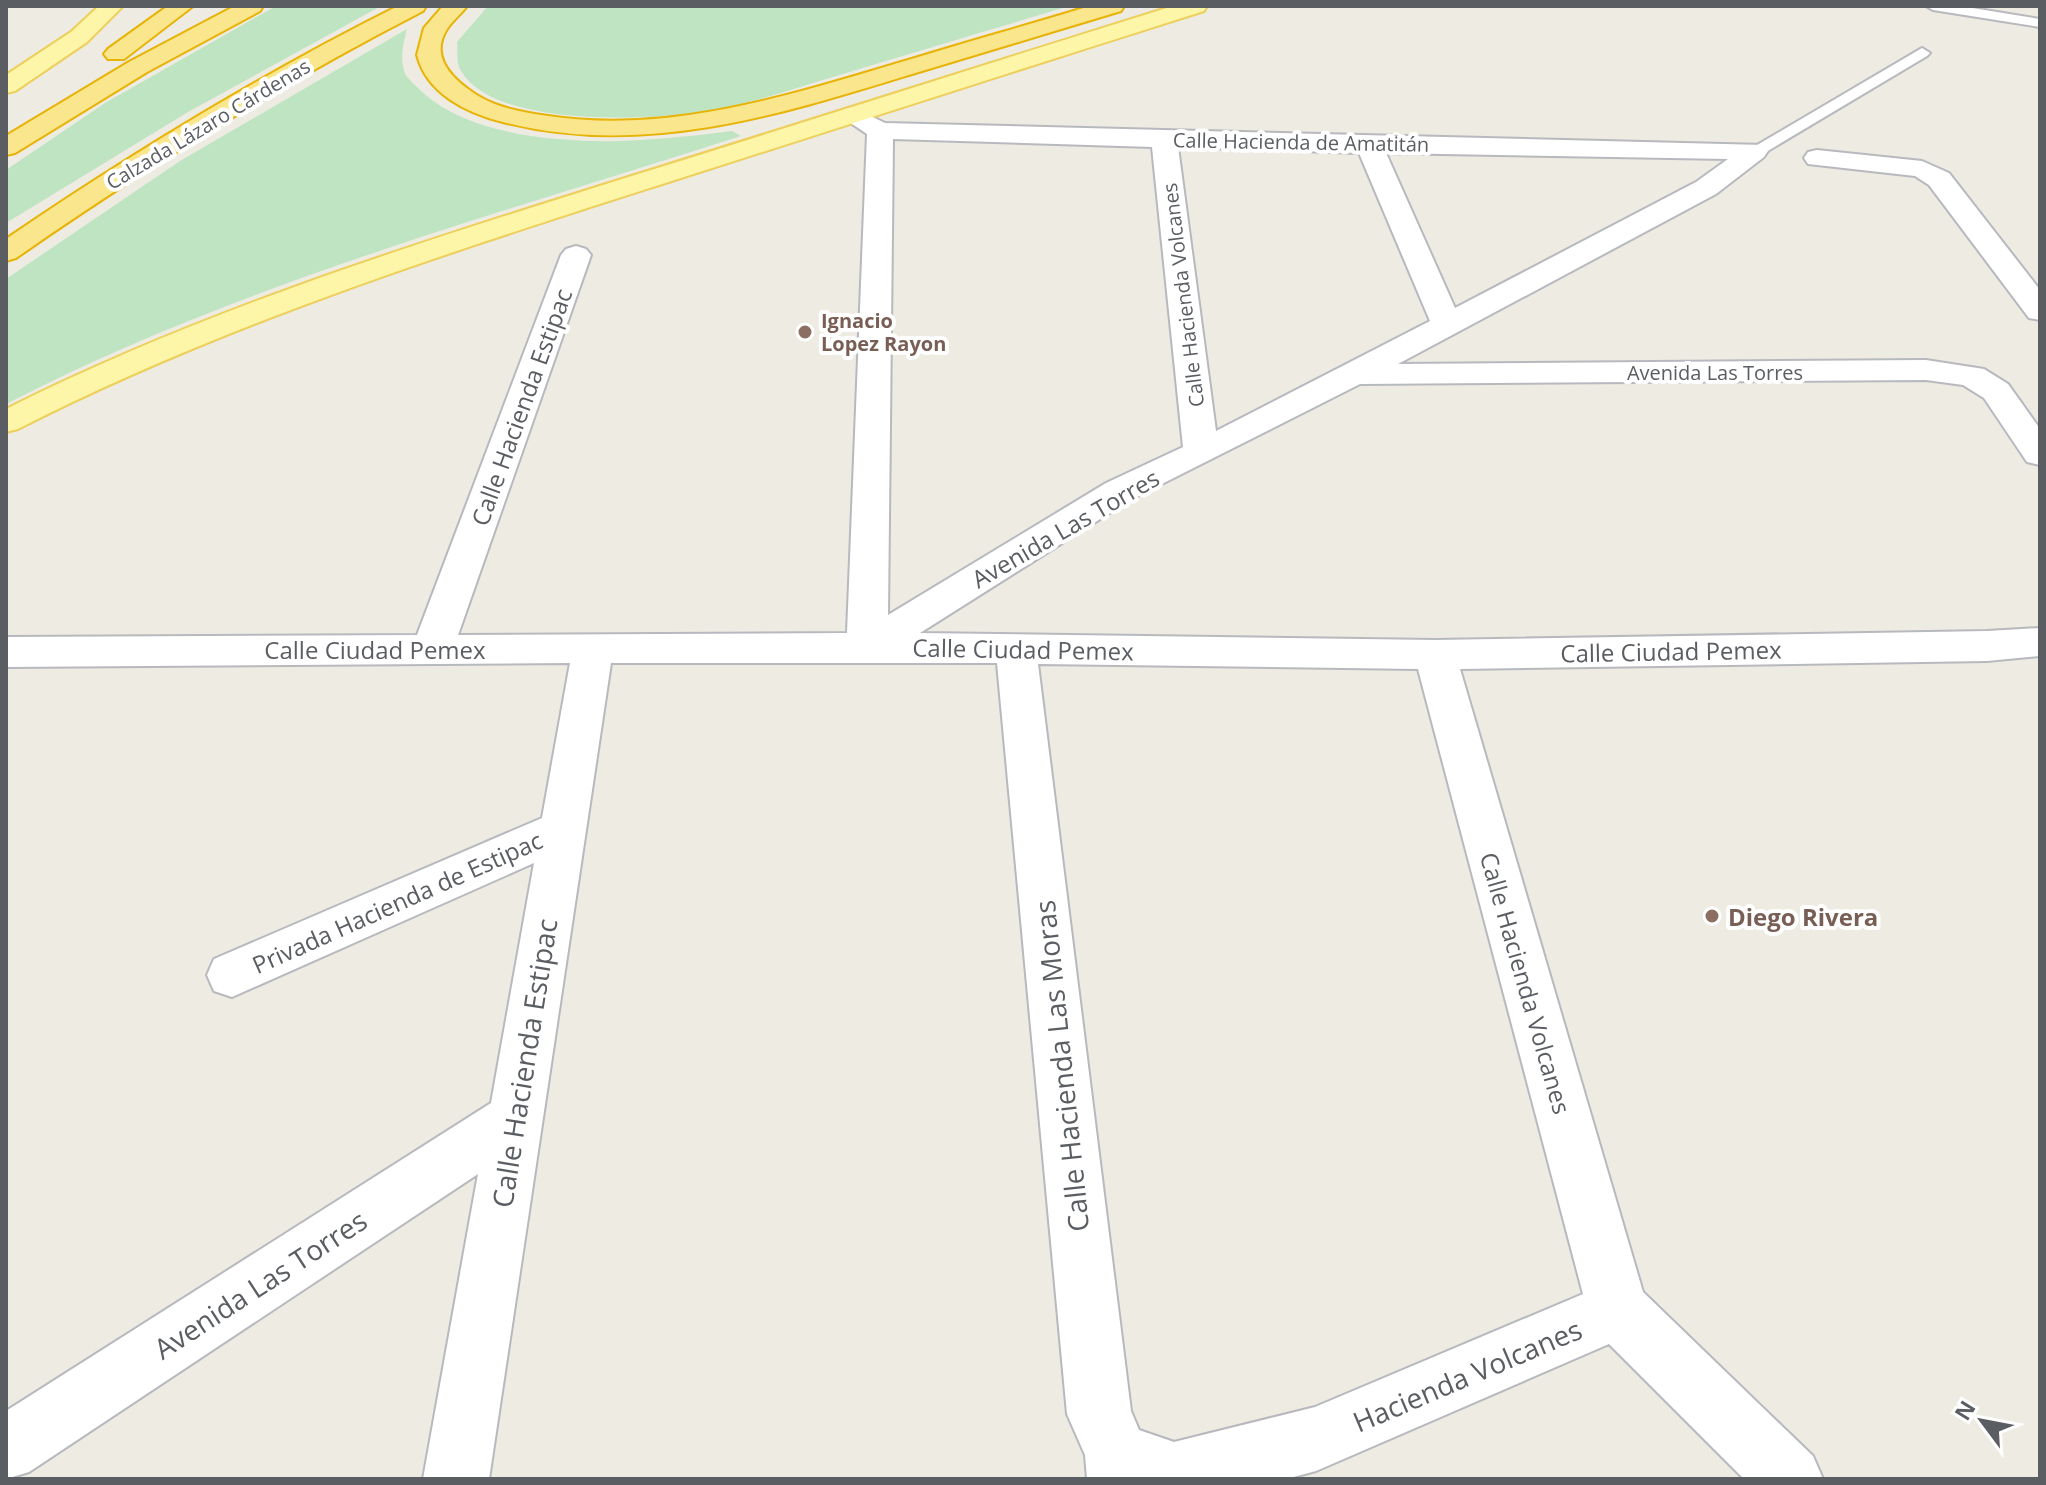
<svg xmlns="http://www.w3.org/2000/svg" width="2046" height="1485" font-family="'Open Sans',sans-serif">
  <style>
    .green { fill: #bfe4c2 }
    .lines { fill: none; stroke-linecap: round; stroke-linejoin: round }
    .lane-casing { stroke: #b7b9be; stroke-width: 4 }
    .street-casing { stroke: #b7b9be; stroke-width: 4 }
    .primary-casing { stroke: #edcf5b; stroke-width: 4 }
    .highway-casing { stroke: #e8b307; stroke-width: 4 }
    .lane { fill: #fff; fill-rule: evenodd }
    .street { fill: #fff; fill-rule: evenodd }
    .primary { fill: #fdf5a7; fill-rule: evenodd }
    .highway { fill: #fae68c; fill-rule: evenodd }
    .education-dot { fill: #8d6e63; stroke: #fff; stroke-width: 3 }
    .labels { text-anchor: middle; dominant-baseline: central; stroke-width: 8; stroke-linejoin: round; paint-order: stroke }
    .far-street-label { font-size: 20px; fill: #5a5d62; stroke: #fff }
    .far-education-label { font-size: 20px; font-weight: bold; fill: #785e54; stroke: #fff; text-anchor: start }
    .street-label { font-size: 24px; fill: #5a5d62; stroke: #fff }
    .education-label { font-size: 24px; font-weight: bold; fill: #785e54; stroke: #fff; text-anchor: start }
    .near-street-label { font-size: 28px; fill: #5a5d62; stroke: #fff }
  </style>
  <rect width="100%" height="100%" fill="#edebe2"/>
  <path class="green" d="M276,6H381L188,112L6,223V170L105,103Z
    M488,6H1069C994,29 918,51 843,74C799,87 754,103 709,111C650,120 496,129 461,71C456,64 458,51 457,42Z
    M407,29C403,44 400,56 404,71C406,77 411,81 415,85C457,130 533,139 592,141C639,142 685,137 732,131L741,136C493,216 238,284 6,404V279L180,161Z"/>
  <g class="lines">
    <defs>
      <path id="lane" d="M1926,6H1960L2040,19V27L1933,10Z
        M1922,48L1930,53L1927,56L1761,155H1749L1747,151Z"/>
      <path id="street" d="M852,107L885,123L1764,145L1768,151L1764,157L1716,194L1398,364L1926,360L1984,369L2008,384L2040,429V465L2027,462L1984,398L1963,385L1926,380L1360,384L1132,499L920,633L1435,640L1987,631L2040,628V656L1987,661L1460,669L1643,1292L1813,1456L1823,1479H1744L1609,1344L1316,1471L1286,1479H1087L1085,1455L1067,1414L997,663H611L489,1479H423L478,1174L29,1472L6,1479V1411L491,1103L534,863L232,997L214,991L207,975L214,959L542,818L570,663L6,667V637L417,635L561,255L566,249L576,246L586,249L591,255L458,635L847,633L867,134L839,115L843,110ZM893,139L1152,147L1183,447L1106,483L888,615ZM1178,147L1359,153L1430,321L1216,431ZM1386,153L1728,159L1696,182L1455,308ZM1038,664L1418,669L1583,1294L1315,1407L1174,1442L1139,1430L1131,1411Z
        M1817,150L1922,161L1949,173L2040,290V320L2029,318L1929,185L1915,176L1808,164L1804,158L1808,152Z"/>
      <path id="primary" d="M99,6H123L87,42L15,91L6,93V75L71,32Z
        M1173,6H1207L1204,11C1021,69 838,128 656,186C438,256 222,325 18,429L6,432V409C203,310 412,245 622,179C806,122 989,63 1173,6Z"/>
      <path id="highway" d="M168,6H193L124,59H108L104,54L108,49Z
        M235,6H263L260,11L147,72L15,153L6,155V136L129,62Z
        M398,6H426L423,11C281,84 147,167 16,258L6,261V239C132,153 262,74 398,6Z
        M443,6H467C461,14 453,20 447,29C431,54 448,74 468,89C491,107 520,112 548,116C674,135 796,93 915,58C973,40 1032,24 1090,6H1124L1121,11C1051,32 982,53 912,74C779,115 643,158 503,122C467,113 427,94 417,55L424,28Z"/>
    </defs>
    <use href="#lane" class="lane-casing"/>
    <use href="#street" class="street-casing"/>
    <use href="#primary" class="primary-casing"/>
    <use href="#highway" class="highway-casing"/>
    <use href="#lane" class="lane"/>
    <use href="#street" class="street"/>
    <use href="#primary" class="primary"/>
    <use href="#highway" class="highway"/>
  </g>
  <g class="education-dot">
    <circle cx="805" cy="332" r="8"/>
    <circle cx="1712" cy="916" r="8"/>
  </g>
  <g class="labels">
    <g class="far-street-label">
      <text transform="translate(208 124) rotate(-31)">Calzada Lázaro Cárdenas</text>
      <text transform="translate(1301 142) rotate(1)">Calle Hacienda de Amatitán</text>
      <text transform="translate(1183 295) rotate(-97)">Calle Hacienda Volcanes</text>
      <text x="1715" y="372">Avenida Las Torres</text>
    </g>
    <g class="far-education-label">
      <text x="821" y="320">Ignacio<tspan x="821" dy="23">Lopez Rayon</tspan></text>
    </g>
    <g class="street-label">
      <text transform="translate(521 407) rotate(-70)">Calle Hacienda Estipac</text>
      <text transform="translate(1065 528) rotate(-30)">Avenida Las Torres</text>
      <text x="375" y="649">Calle Ciudad Pemex</text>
      <text transform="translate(1023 649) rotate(1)">Calle Ciudad Pemex</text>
      <text transform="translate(1671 651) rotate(-1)">Calle Ciudad Pemex</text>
      <text transform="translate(397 902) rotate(-24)">Privada Hacienda de Estipac</text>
      <text transform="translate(1526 983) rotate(74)">Calle Hacienda Volcanes</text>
    </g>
    <g class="education-label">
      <text x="1728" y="916">Diego Rivera</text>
    </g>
    <g class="near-street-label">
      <text transform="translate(524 1063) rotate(-81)">Calle Hacienda Estipac</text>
      <text transform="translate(1061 1066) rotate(-96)">Calle Hacienda Las Moras</text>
      <text transform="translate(260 1284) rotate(-33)">Avenida Las Torres</text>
      <text transform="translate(1467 1375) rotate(-23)">Hacienda Volcanes</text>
    </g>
  </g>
  <rect width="2046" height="1485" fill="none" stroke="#5a5d62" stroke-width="16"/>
  <g transform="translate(1982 1421) rotate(302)" stroke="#ffffff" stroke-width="6" paint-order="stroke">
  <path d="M0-6L14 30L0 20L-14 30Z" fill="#5a5d62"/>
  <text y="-12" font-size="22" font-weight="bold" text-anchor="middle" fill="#5a5d62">N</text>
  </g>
</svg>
